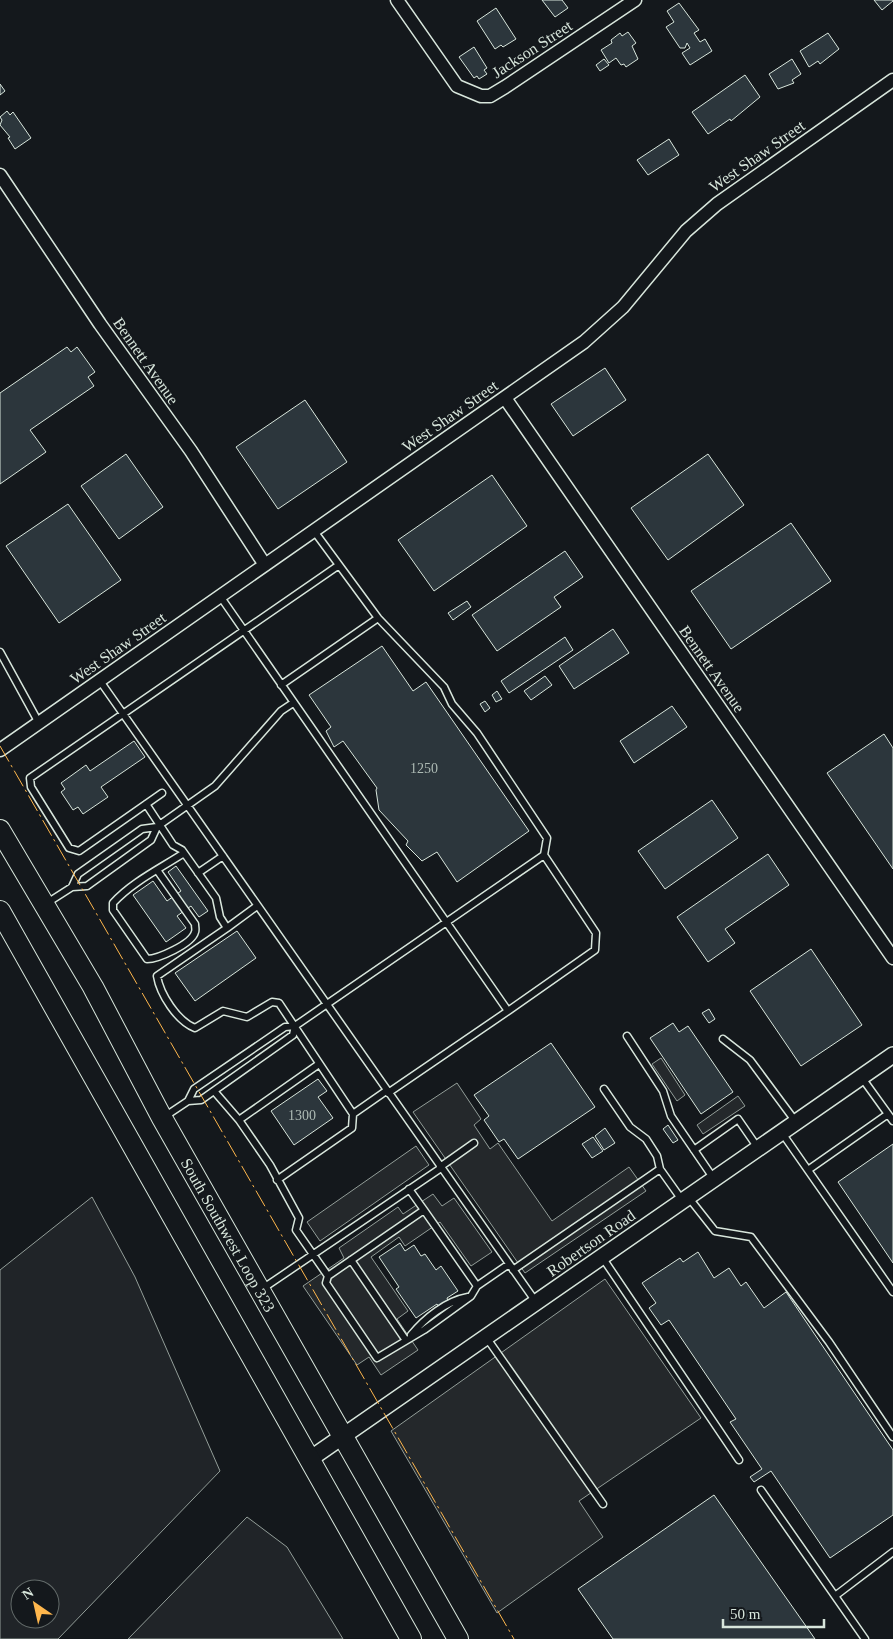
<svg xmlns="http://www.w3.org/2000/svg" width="893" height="1639" font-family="'Times New Roman',serif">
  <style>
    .green { fill: #202428; stroke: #939e99; fill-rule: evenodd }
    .parking { fill: #24282b; stroke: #939e99 }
    .building { fill: #2c363c; stroke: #d8e6dc }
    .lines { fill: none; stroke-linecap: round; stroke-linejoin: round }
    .service-casing { stroke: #d8e6dc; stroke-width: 9 }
    .minor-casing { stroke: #d8e6dc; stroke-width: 15 }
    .tertiary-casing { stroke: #d8e6dc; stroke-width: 18 }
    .trunk-casing { stroke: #d8e6dc; stroke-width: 22 }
    .service { stroke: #14181c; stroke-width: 6 }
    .minor { stroke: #14181c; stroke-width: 12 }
    .tertiary { stroke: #14181c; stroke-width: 15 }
    .trunk { stroke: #14181c; stroke-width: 20 }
    .power { stroke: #ffb74d; stroke-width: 1; stroke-dasharray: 18 4 2.5 4; stroke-linecap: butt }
    .labels { text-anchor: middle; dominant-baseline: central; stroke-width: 4; stroke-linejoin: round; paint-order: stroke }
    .number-label { font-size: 14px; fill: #adbab4 }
    .street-label { font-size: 16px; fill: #d8e6dc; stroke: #14181c }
  </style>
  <rect width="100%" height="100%" fill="#14181c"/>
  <path class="green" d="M92,1197L135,1277L220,1471L58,1639H0V1270ZM20,1589H50V1619H20Z
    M247,1517L287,1547L343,1639H128Z"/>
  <path class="parking" d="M661,1058L685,1095L677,1101L652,1064Z
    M457,1083L481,1119L474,1125L490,1149L498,1143L552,1221L629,1167L646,1191L525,1273L413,1112Z
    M738,1096L745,1106L703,1134L697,1125Z
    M416,1146L429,1165L320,1241L307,1222Z
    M433,1194L442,1206L454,1198L492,1252L471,1266L440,1222L405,1246L399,1237L371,1257L408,1311L397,1319L418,1350L381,1375L369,1357L357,1365L303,1286L344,1258L339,1248L398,1207L403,1214Z
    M605,1279L701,1418L579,1501L603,1537L497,1613L391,1431Z"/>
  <path class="building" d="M542,0H562L568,8L555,17Z
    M874,0H893V1L882,10Z
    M679,3L699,30L694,33L700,42L705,39L712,51L690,65L682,53L690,48L687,43L685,48H680L666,27L674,22L667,11Z
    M496,8L516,39L503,47L501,45L495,49L477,21Z
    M628,32L636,43L632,46L638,59L626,67L624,64L621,65L616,58L609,63L601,50L612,43L611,40L620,33L622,36Z
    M828,33L839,49L820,64L818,61L809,67L800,51Z
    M474,47L487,68L484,70L487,74L479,79L477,76L474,78L459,57Z
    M604,59L609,65L600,71L596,65Z
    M792,59L801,74L792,80L794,83L778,89L769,74Z
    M745,75L760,97L731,121L730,119L708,134L692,112Z
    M0,84L5,91L0,95Z
    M7,111L10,115L13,112L31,138L15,149L8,138L10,137L0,125L2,120L0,117Z
    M669,139L679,155L648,175L637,160Z
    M67,347L71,352L77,347L95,372L88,377L94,386L30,430L46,452L0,484V393Z
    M605,368L626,400L573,436L551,404Z
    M305,400L347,462L278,509L236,447Z
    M126,454L163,507L119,539L81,486Z
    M708,454L744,505L668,560L631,508Z
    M492,475L527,526L434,591L398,540Z
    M68,504L121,580L59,623L6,546Z
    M791,523L831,581L731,649L691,591Z
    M565,551L583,577L554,597L561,607L497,651L472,615Z
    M467,601L471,607L453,620L448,613Z
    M613,629L629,653L574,689L559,666Z
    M565,637L573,650L509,693L501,681Z
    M382,646L413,691L426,682L529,831L457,882L437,852L422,861L406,845L408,841L379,810L376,790L377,788L343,741L334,747L326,731L331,727L309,695Z
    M545,676L552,685L531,700L524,691Z
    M497,691L502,699L496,702L492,695Z
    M485,701L490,708L485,712L480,704Z
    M672,706L687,727L634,763L620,741Z
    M884,734L893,748V869L827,773Z
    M134,741L145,757L101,787L108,797L83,814L78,807L73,810L61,792L65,789L61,783L86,765L90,771Z
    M712,800L738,838L665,889L638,851Z
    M768,854L789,885L725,929L735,943L708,962L677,917Z
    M176,866L208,911L199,917L191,906L177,916L186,928L166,942L133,895L153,881L167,901L181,891L168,872Z
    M237,931L256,958L195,1001L175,973Z
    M811,949L862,1025L801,1066L750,991Z
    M709,1009L715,1019L709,1023L702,1013Z
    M673,1023L679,1032L688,1026L733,1092L701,1114L650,1038Z
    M551,1043L595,1107L518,1159L504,1139L499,1142L484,1120L489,1116L474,1095Z
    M318,1079L327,1091L318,1097L333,1118L294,1145L271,1111Z
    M668,1125L678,1140L673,1143L663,1129Z
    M605,1128L615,1143L604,1150L595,1136Z
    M593,1137L603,1151L592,1158L582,1144Z
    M893,1144V1263L838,1182Z
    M400,1243L405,1251L414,1245L421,1256L425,1254L436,1270L441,1266L458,1291L447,1298L448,1301L440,1309L437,1304L416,1318L396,1289L399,1287L379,1257Z
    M698,1252L714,1278L729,1268L741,1286L746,1282L764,1308L786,1292L893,1450V1515L830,1558L771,1471L754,1482L750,1477L762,1469L730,1422L736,1419L669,1320L661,1325L649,1308L656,1303L642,1283L680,1258L683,1262Z
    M714,1495L815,1639H613L578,1589Z"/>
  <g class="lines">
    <defs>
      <path id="service" d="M220,596L508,1011L388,1093
        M0,652L39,723
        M100,681L536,1302
        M281,685L378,618
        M162,793L79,851L69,848L31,787L30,778L339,565
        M146,804L173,845L182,850L216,898L220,917L227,928L257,906
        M158,826L215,786L281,711L293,703
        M157,870L195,924C195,927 196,930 195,932C192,944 158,959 147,959L113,910V903C132,882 161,868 184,853
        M198,873L223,856
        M47,903L72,887L87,886L151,840L157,827L142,829L78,874L72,887
        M227,928L157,976C160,994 177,1021 195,1028L223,1011L247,1017L272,1002L279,1003L353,1114L386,1091
        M508,1011L595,950L596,933L544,855
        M295,1026L544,855L547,838L477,733L452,704L444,687L378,618L314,531
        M627,1036L663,1091L671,1116L714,1179
        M723,1039L750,1060L796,1122
        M862,1078L893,1121
        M604,1089L630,1127L646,1139L657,1156L660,1169
        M214,1091L239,1120L270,1165L299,1218L296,1230L328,1276
        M164,1117L188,1101L201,1100L293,1035L295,1026L285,1027L194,1089L188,1101
        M239,1120L319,1064
        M782,1133L893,1292
        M694,1150L738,1119L758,1148
        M440,1167L474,1143
        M808,1170L888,1114
        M277,1180L352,1128L353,1114
        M409,1189L424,1210
        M689,1198L715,1231L751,1237L829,1342L893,1437
        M602,1257L739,1460
        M351,1260L405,1339
        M513,1270L660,1169L682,1200
        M477,1286L424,1210L328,1276L326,1283L377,1358L424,1330L471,1296L477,1286L509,1264
        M262,1289L441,1168
        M411,1335C425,1318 446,1301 468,1297
        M486,1337L603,1504
        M761,1490L865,1639
        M835,1596L893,1552"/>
      <path id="minor" d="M397,0L457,86L481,96H490L505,87L635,0
        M0,175L100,324L191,451L265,565
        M505,398L893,958
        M0,750L584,342L623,307L686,231L717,204L893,80"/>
      <path id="tertiary" d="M310,1459L893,1055"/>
      <g id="trunk">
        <path id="s1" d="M0,830L93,987L162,1118L458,1639"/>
        <path d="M0,911L411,1639"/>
      </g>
    </defs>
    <use href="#service" class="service-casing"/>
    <use href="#minor" class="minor-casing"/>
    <use href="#tertiary" class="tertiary-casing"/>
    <use href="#trunk" class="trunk-casing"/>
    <use href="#service" class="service"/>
    <use href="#minor" class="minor"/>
    <use href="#tertiary" class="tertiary"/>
    <use href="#trunk" class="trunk"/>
    <path class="power" d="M0,746L514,1639"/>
  </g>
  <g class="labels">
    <g class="number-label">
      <text x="424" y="768">1250</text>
      <text x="302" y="1115">1300</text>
    </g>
    <g class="street-label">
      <text transform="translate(532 49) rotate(-33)">Jackson Street</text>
      <text transform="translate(757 156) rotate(-35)">West Shaw Street</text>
      <text transform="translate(146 361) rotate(55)">Bennett Avenue</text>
      <text transform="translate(450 416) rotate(-35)">West Shaw Street</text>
      <text transform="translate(118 648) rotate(-35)">West Shaw Street</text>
      <text transform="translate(712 669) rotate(55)">Bennett Avenue</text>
      <text stroke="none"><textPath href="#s1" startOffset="465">South Southwest Loop 323</textPath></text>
      <text transform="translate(591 1243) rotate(-35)">Robertson Road</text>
    </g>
  </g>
  <g transform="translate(35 1604) rotate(326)"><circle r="24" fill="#14181c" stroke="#626a69"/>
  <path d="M0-4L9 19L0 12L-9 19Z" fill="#ffb74d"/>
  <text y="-8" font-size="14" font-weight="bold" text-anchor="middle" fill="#d8e6dc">N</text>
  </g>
  <path d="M723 1619v8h101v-8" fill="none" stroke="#d8e6dc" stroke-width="2.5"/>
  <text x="730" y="1619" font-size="15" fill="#d8e6dc" stroke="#14181c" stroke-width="4" paint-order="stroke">50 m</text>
</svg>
